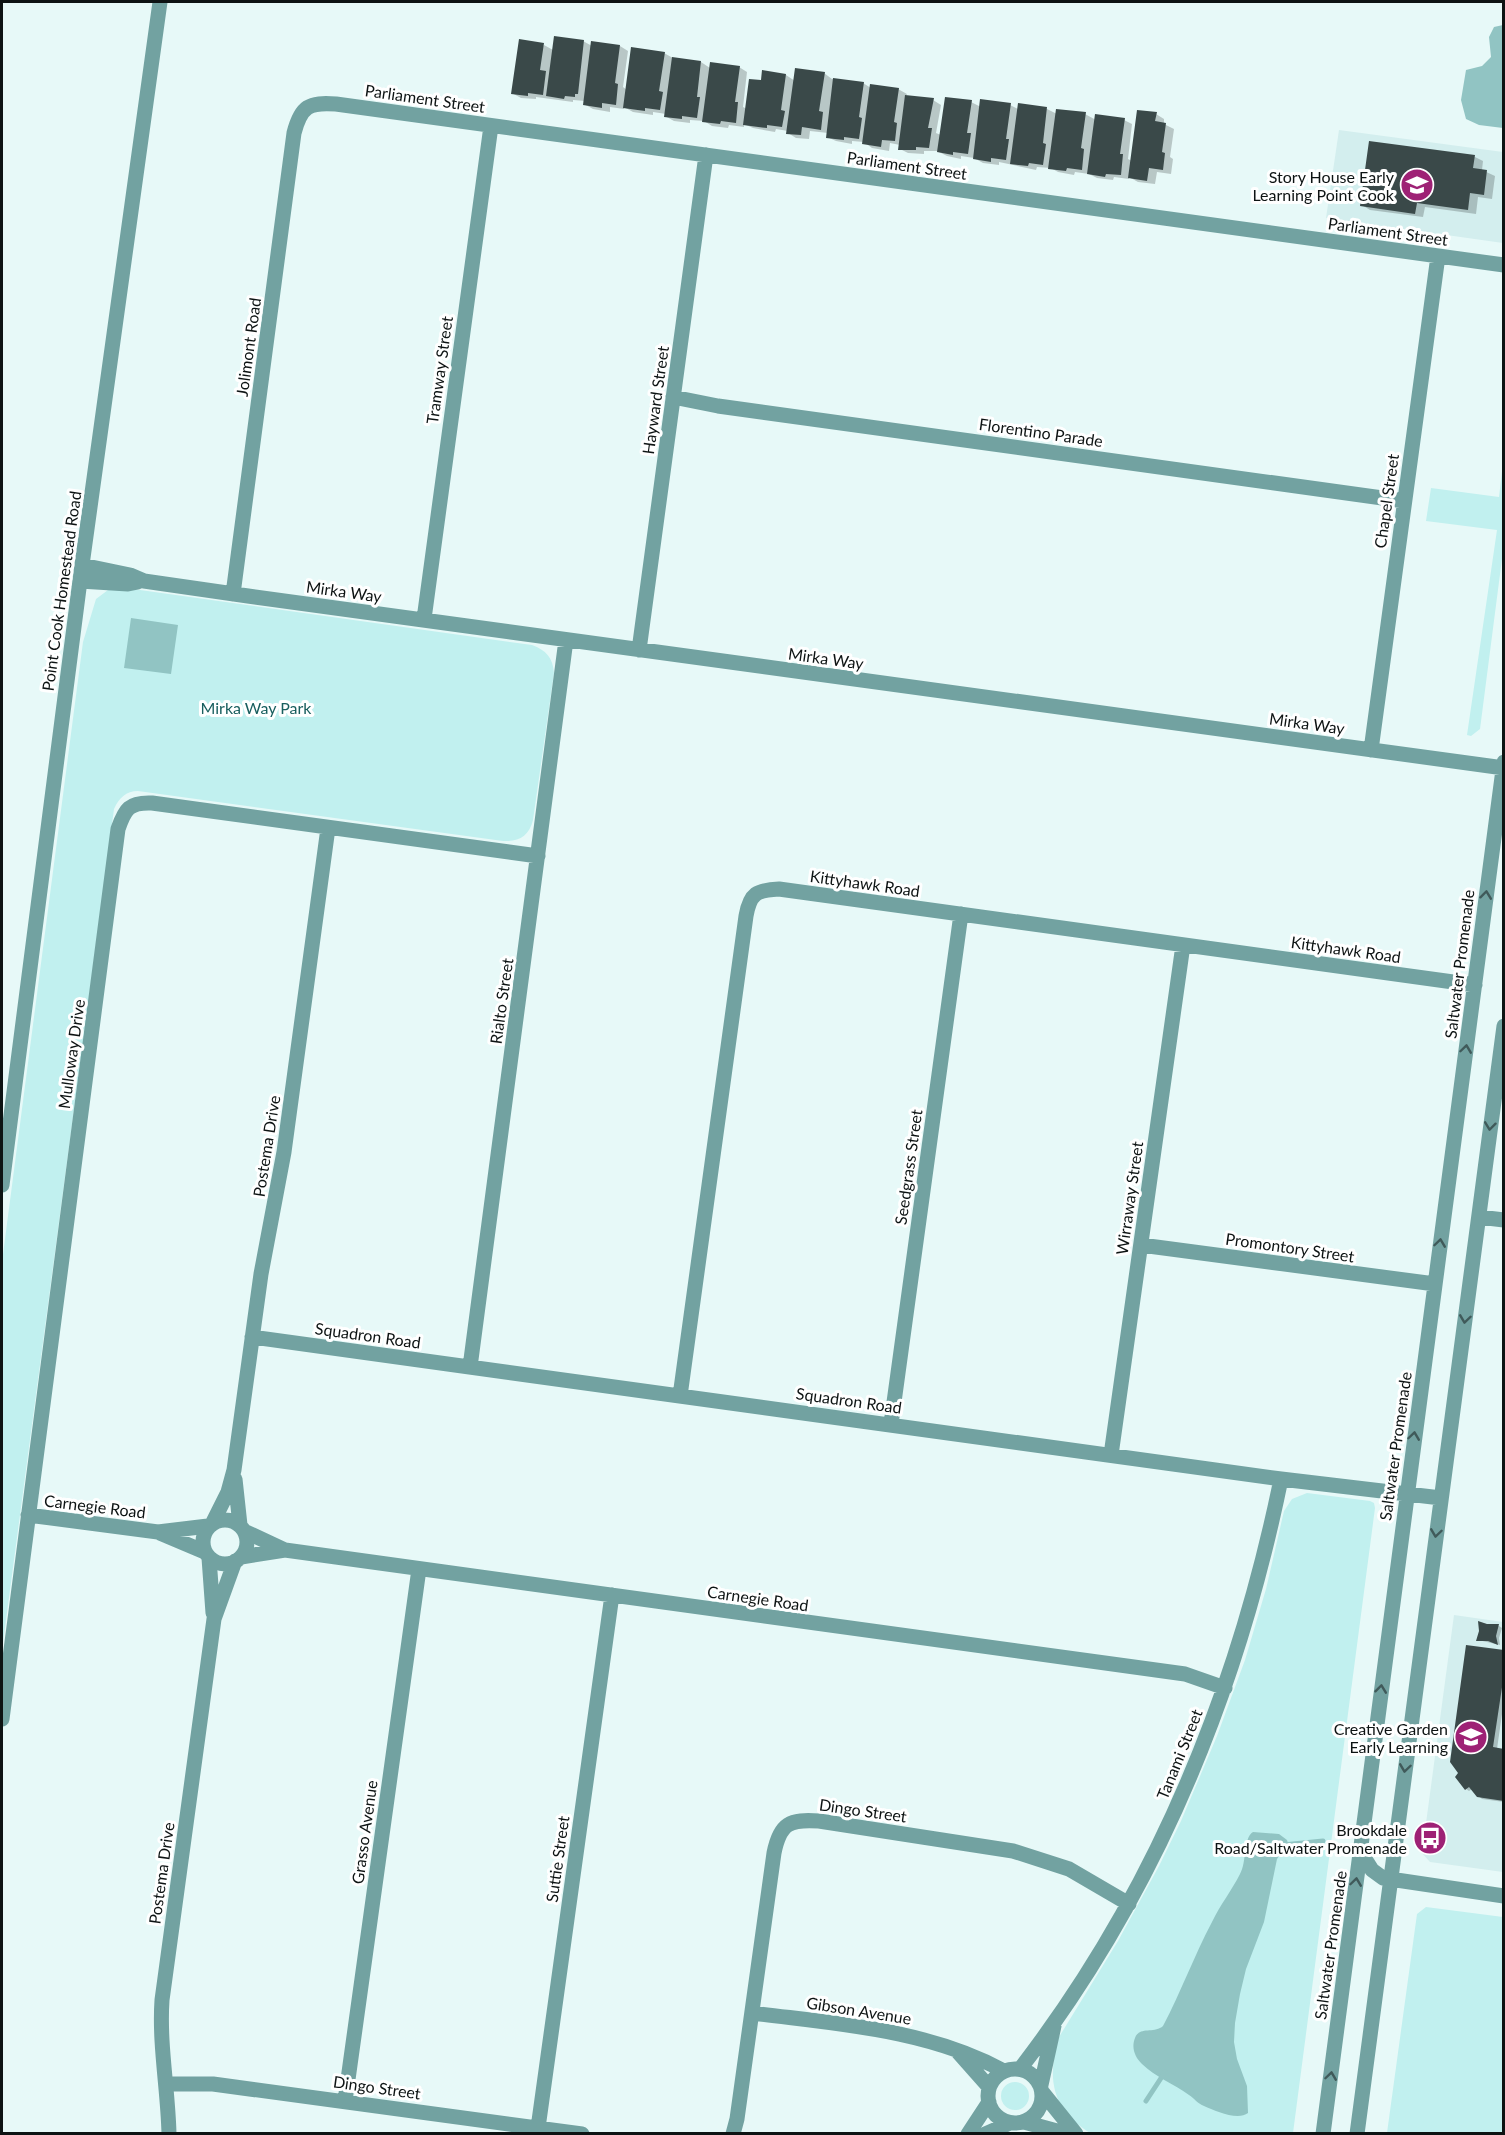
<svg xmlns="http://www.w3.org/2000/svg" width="1505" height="2135" font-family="Lato,sans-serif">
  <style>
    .built { fill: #d3eeee }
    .green { fill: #c1f0ef }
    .water { fill: #91c4c3 }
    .shadow { fill: #0003 }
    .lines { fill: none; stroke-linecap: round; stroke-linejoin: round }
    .stream { stroke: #91c4c3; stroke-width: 5 }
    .building { fill: #3a4949 }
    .minor { stroke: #72a2a1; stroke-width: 15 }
    .oneway { stroke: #405a5a }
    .labels { text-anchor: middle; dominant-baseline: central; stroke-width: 6; stroke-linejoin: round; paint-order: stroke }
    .street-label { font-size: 16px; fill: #0d1313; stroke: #fff }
    .poi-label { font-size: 16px; fill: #0d1313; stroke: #fff; text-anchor: end }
    .park-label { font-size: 16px; fill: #185e5e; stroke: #fff }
  </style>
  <rect width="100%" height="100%" fill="#e7f9f8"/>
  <path class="built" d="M1339,130L1503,152V243L1326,218Z
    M1454,1615L1503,1622V1872L1430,1862L1422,1853Z"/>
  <path class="green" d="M1503,463V551L1480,729L1471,736L1467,735L1497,530L1426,521L1431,488L1499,497Z
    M133,589L532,645C546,650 553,658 554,673L533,820C529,836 519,842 503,841L138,791C126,791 119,798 114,809L2,1650V1262L83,642L96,599L108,590Z
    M1307,1493L1370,1501L1374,1503L1375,1508L1293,2133L1092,2134C1052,2111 1046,2079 1059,2037L1118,1941L1159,1866L1181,1821L1217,1736L1245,1660L1266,1589L1284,1511L1292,1499Z
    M1426,1907L1503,1917V2133H1387L1417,1914Z
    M1001 2096a14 14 0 1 1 28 0a14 14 0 1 1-28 0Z"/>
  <path class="water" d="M1503,25H1504L1503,128L1479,125L1466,119L1461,100L1466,70L1482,66L1491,57L1489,37L1494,27Z
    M131,618L178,625L171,674L124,668Z
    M1253,1832L1279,1834L1287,1840L1288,1843L1277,1859L1264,1922L1246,1969L1240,1994L1235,2023L1234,2042L1237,2059L1247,2086L1248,2113C1238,2121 1215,2111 1204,2106C1198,2104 1194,2098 1189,2095C1174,2084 1155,2077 1142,2064C1135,2057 1131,2048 1135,2038C1139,2026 1154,2034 1163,2026C1181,1992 1194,1956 1212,1922C1220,1905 1232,1890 1240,1874C1247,1862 1243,1838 1253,1832Z"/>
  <path class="shadow" d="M583,41L592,46H620L628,51L623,87L627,90L664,53L673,58L701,62L710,68L739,67L747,72L743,107L747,109L762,82L786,75L795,81L824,73L832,79L863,83L871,88L898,89L907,94L906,96L933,100L941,105L936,133L941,135L971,102L981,107L1010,105L1018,109L1019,105L1047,109L1057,114H1085L1096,120H1124L1132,124L1128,159L1132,161L1156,114L1164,119V124L1174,129L1170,157L1173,159L1171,174L1157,172L1155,184L1138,182L1129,177V179L1114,177L1113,180L1097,178L1089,174L1075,172L1074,175L1058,172L1051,168L1037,167L1036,170L999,162V165L983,163L974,158L961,156V159L947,156L937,151H924V154L908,153L900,149V145L890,143L889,151L872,148L864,142L852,141V144L836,141L827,137L828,133L810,131L809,139L796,138L788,133V131L776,129L775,132L753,128L744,124V127L729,125L728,128L712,126L704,121L690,120V123L674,121L665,116L666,114L653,112V115L633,112L624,107V109L610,107V112L593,109L584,104L585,101L573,100V102L536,97V99L521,98L512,93L544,45L553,50Z
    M1475,157L1483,161L1482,170L1495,176L1492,199L1478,197L1476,214L1425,207L1423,217L1370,210L1362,205Z
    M1487,1626H1499L1502,1628L1499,1638L1500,1645L1478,1640Z
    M1504,1651V1700L1497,1749L1504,1750V1802L1482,1799L1472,1789L1469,1791L1466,1789Z"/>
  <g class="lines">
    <path class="stream" d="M1283,1845L1323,1841
      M1146,2101L1165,2072"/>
  </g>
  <path class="building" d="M554,36L584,40L578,94H575V97L565,96L564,99L546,96Z
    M519,39L544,43L540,70L546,71L543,95L528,93V96L511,94Z
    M591,41L620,45L615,83L618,84L616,105L602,103V108L583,105Z
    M631,47L665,52L659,91L663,92L660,110L645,108V111L623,108Z
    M672,57L701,61L697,97H700L697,118L682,116V119L664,117Z
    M710,62L740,66L735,102H738L736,123L721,121L720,124L702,122Z
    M795,68L825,72L819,111L823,112L821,130L802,127L801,135L786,134Z
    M762,70L786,74L781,110L785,111L782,127L767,125V128L743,125L749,79L761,80Z
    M833,78L864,82L859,117L862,118L859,139L844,137V140L826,138Z
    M870,84L899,88L894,122L897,123L895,141L882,140L881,147L862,144Z
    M905,95L934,98L928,128H932L929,148L916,147V150H898Z
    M945,97L972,100L967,133H971L968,154L953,152V155L937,152Z
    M980,99L1011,103L1006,139H1009L1006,160L991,158V162L973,159Z
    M1018,103L1047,107L1043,143L1046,144L1043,165L1029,163L1028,166L1010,164Z
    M1056,109L1086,112L1081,148L1084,149L1082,170L1067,168L1066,171L1048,169Z
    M1137,110L1157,112L1155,121L1166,123L1162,152L1165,153L1163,170L1149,168L1147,181L1128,178Z
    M1095,114L1125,118L1120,154H1123L1121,175L1106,174L1105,177L1087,174Z
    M1369,141L1475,155L1473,168L1487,170L1484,195L1470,193L1468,210L1417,203L1415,214L1360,206Z
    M1478,1621L1487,1624H1499L1496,1636L1498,1645L1488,1641H1476L1479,1631Z
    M1466,1645L1504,1650V1674L1493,1747L1504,1749V1801L1477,1797L1469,1787L1465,1790L1455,1777L1458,1773L1450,1762Z"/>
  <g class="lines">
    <path class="minor" d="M673,397L718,406L1404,501
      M82,565L130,575L144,581L248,596L1504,768
      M80,581L128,584L138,582
      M233,594L294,133C301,106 309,102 336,104L1504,265
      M424,619L491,126
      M639,650L706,155
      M1371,750L1438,256
      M2,1185L82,565L160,2
      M1479,1217L1504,1220
      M1141,1245L1435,1284
      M252,1337L1281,1479L1441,1498
      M470,1367L566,640
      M680,1396L746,916C750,893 757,890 779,889L1475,985
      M891,1424L961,914
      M1111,1455L1183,945
      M235,1479L240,1525
      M28,1515L158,1532L208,1526
      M203 1542a22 22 0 1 1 44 0a22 22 0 1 1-44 0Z
      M213,1522L228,1492L234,1470L261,1274L284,1152L328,828
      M244,1531L285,1550L1185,1674L1225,1688
      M160,1533L205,1552
      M241,1557L285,1550
      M209,1558L213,1613
      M2,1719L118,829C125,809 129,802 152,803L538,856
      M1360,1851L1372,1870L1383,1878L1504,1896
      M752,2013C837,2024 927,2029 1004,2071
      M958,2052L989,2087
      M988 2096a27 27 0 1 1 54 0a27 27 0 1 1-54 0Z
      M1020,2069C1155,1894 1237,1694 1281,1479
      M167,2084H213L582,2134
      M1041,2085L1054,2026
      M1043,2093L1076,2134
      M345,2101L419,1569
      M1024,2122L1068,2134
      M538,2128L612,1595
      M169,2134C168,2089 159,2045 162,2000L214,1619L235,1561
      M733,2134L737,2119L774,1853C780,1823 790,1819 819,1821L1013,1851L1069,1869L1129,1904
      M968,2134L989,2102
      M985,2134L1010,2123
      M1323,2134L1504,762
      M1357,2134L1504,1026"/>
  </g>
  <defs><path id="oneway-chevron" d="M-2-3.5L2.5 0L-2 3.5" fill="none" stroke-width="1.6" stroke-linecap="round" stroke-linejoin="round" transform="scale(1.5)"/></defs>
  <g class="oneway">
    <use href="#oneway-chevron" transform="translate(1486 895) rotate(-83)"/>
    <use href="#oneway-chevron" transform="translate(1466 1049) rotate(-82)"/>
    <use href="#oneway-chevron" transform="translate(1490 1126) rotate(97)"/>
    <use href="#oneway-chevron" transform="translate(1440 1243) rotate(-82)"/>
    <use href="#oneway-chevron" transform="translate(1465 1319) rotate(98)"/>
    <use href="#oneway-chevron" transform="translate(1414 1436) rotate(-82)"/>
    <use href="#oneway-chevron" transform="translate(1436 1533) rotate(98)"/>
    <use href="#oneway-chevron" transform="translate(1381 1689) rotate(-83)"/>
    <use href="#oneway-chevron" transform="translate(1405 1768) rotate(98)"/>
    <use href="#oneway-chevron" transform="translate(1356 1882) rotate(-82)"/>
    <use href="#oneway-chevron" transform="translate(1331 2076) rotate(-82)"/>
  </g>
  <defs>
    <symbol id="school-disc" viewBox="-11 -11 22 22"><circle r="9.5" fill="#9e2175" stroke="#fff"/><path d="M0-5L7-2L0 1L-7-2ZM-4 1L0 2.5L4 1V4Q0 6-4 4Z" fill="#fff"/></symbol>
    <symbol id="bus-disc" viewBox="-11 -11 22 22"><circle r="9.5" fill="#9e2175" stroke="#fff"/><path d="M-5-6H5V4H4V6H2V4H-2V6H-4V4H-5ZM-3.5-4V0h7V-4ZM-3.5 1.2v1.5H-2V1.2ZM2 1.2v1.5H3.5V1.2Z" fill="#fff"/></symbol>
  </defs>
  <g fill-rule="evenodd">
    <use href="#school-disc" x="1398" y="166" width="38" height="38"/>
    <use href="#school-disc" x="1452" y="1718" width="38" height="38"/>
    <use href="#bus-disc" x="1411" y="1819" width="38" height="38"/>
  </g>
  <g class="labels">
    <g class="street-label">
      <text transform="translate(425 98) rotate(8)">Parliament Street</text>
      <text transform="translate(907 165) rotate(8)">Parliament Street</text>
      <text transform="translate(1388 231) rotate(8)">Parliament Street</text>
      <text transform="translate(248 347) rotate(-82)">Jolimont Road</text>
      <text transform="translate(439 370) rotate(-82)">Tramway Street</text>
      <text transform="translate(655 400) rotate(-82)">Hayward Street</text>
      <text transform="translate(1041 432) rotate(8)">Florentino Parade</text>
      <text transform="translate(1386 501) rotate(-82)">Chapel Street</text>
      <text transform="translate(61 591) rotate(-82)">Point Cook Homestead Road</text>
      <text transform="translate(344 591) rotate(8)">Mirka Way</text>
      <text transform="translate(826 658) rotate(8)">Mirka Way</text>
      <text transform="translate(1307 723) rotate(8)">Mirka Way</text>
      <text transform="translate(865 883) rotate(8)">Kittyhawk Road</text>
      <text transform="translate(1346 949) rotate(8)">Kittyhawk Road</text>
      <text transform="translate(1459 964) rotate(-83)">Saltwater Promenade</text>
      <text transform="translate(501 1001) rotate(-82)">Rialto Street</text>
      <text transform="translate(71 1054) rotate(-82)">Mulloway Drive</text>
      <text transform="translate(266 1146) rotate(-81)">Postema Drive</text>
      <text transform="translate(908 1167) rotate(-82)">Seedgrass Street</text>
      <text transform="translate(1129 1198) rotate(-82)">Wirraway Street</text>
      <text transform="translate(1290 1247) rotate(8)">Promontory Street</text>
      <text transform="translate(368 1335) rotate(8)">Squadron Road</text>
      <text transform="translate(849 1400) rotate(8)">Squadron Road</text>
      <text transform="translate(1395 1446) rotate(-82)">Saltwater Promenade</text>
      <text transform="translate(95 1506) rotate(7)">Carnegie Road</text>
      <text transform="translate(758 1598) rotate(8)">Carnegie Road</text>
      <text transform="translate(1179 1754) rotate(-68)">Tanami Street</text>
      <text transform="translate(863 1810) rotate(8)">Dingo Street</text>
      <text transform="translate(364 1832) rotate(-82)">Grasso Avenue</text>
      <text transform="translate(557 1859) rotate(-82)">Suttie Street</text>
      <text transform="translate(161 1873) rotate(-82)">Postema Drive</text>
      <text transform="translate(1330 1945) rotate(-82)">Saltwater Promenade</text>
      <text transform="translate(859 2010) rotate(9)">Gibson Avenue</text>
      <text transform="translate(377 2087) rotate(8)">Dingo Street</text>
    </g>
    <g class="poi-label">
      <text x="1394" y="176">Story House Early<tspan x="1394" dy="18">Learning Point Cook</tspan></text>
      <text x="1448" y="1728">Creative Garden<tspan x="1448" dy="18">Early Learning</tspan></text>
      <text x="1407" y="1829">Brookdale<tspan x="1407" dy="18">Road/Saltwater Promenade</tspan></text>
    </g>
    <g class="park-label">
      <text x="256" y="707">Mirka Way Park</text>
    </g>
  </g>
  <rect width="1505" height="2135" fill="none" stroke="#0d1313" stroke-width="6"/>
</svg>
